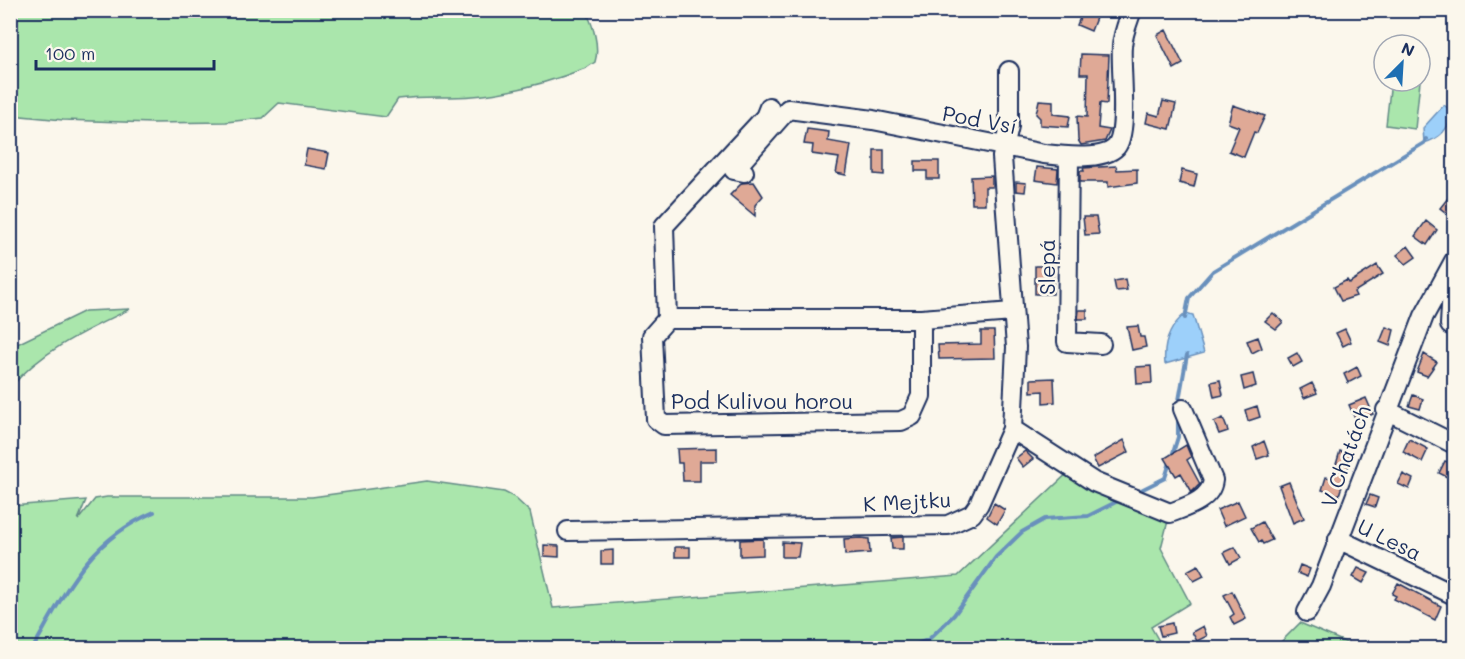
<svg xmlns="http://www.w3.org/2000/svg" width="1465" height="659" font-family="Mali,sans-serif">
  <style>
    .green { fill: #aae6ac; stroke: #628a85; stroke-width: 1.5 }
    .water { fill: #9dd0fa; stroke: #6990bc; stroke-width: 1.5 }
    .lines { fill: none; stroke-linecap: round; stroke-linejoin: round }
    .stream { stroke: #6990bc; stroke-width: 4 }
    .building { fill: #dfa996; stroke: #1b2f5e; stroke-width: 1.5 }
    .minor-casing { stroke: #1b2f5e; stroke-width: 22 }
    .minor { stroke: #fbf7ec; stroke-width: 18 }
    .labels { text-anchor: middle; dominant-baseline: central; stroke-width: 5; stroke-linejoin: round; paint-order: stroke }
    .street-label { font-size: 21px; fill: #1b2f5e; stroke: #fbf7ec }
  </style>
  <rect width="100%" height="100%" fill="#fbf7ec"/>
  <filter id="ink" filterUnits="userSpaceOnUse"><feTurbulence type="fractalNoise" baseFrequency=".0167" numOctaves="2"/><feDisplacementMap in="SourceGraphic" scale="12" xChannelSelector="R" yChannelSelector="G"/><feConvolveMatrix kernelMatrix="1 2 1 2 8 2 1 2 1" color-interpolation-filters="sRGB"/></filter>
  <g filter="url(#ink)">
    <path class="green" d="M586,11C593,25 600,46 595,62L586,68C550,82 511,93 473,96C447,98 423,96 398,99L386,117L279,103L263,118L226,122L152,123L63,120L11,115V11Z
      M1391,81H1420L1415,129L1386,125Z
      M130,309C87,330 42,350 11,387V347L85,311Z
      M1071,470L1170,513L1161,548L1190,603L1151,627L1163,648H11V506L86,500L78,520L95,499L107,497H312L427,481L504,492L514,497L530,512L553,608L958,576Z
      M1300,623L1359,648H1275Z"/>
    <path class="water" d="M1444,105L1454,113C1447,130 1441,138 1424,143L1423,128Z
      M1186,313L1193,315L1204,353L1165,364C1163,344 1170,326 1186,313Z"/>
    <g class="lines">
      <path class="stream" d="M1185,318L1189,298L1213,271L1424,143L1426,139
        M1178,406L1187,355
        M1135,493L1165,478L1178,437V416
        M33,648C67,589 88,541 154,512
        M906,648L928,640L954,615L996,557L1022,532L1045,519L1088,516L1120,500"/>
    </g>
    <path class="building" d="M1083,10H1099L1091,31L1077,25Z
      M1166,30L1183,64L1174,69L1157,35Z
      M1081,54L1109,55L1107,104L1100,103L1098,128L1110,130L1105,141L1081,145L1078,140L1077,116L1087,117L1088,74H1080Z
      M1039,100L1053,101V114L1070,116L1068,127L1040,125V118L1036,114Z
      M1163,101L1176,104L1170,129L1146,123L1148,113L1159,116Z
      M1233,105L1265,116L1257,133L1254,132L1244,157L1229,151L1239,127L1228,123Z
      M807,129L829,132L828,141L851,145L846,175L836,173L839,158L812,154L813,145L804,144Z
      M307,149L329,153L326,169L304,165Z
      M874,150H884V175L874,174Z
      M915,161H939V179H927V171H915Z
      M1116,166L1117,170L1137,169V183L1108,187V182H1080V171H1084L1083,168Z
      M1037,167L1058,169L1057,183L1035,180Z
      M1182,170L1197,174L1194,187L1179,183Z
      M992,176V187H985V204H972L971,177Z
      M754,182L763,196L755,205V216L730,195L742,183Z
      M1016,182L1026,183L1025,192L1016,191Z
      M1448,198L1455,203L1449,215L1440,208Z
      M1083,217H1096L1099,234L1085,235Z
      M1426,221L1437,230L1427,245L1415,236Z
      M1408,246L1416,257L1406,264L1397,255Z
      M1377,265L1383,274L1354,292L1356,296L1341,301L1334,287L1347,280L1349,283Z
      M1035,266H1053V294H1035Z
      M1125,279L1127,290L1116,291L1114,281Z
      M1079,310H1087V319H1078Z
      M1273,313L1283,322L1276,329L1265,321Z
      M1138,326L1140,337H1144L1146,347L1132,350L1127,327Z
      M1386,327L1394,330L1390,346L1380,342Z
      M1345,329L1351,342L1343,346L1336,333Z
      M981,331H994L995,358L939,359L938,345L981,344Z
      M1258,337L1262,348L1252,353L1247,341Z
      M1297,353L1302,362L1293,367L1288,358Z
      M1424,354L1437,362L1427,376L1417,372Z
      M1151,366L1152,383L1137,384L1136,367Z
      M1357,367L1361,376L1348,383L1344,374Z
      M1253,374L1256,386L1244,390L1241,377Z
      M1054,378L1055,402L1043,403V391L1031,392V379Z
      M1220,380L1223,395L1214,397L1211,382Z
      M1312,383L1317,393L1304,398L1300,389Z
      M1413,395L1423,399L1420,409L1409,406Z
      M1366,398L1373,414L1356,421L1349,405Z
      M1257,406L1260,417L1248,421L1245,410Z
      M1223,418L1228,431L1219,434L1214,422Z
      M1409,439L1428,449L1422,462L1403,452Z
      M1124,440L1129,452L1098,468L1093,458Z
      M1264,441L1269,455L1257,459L1253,447Z
      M1186,445L1191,457L1187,460L1200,484L1192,492L1181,473L1176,476L1165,458Z
      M717,448V461H700V481H683L682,463H678L677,449Z
      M1025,451L1033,459L1023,467L1016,458Z
      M1340,451L1352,455L1339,495L1322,490L1326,477L1332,478Z
      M1445,461L1455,465V481L1439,473Z
      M1403,474L1413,479L1409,489L1398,484Z
      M1289,482L1304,518L1293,523L1279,486Z
      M1370,495L1378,498L1375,507L1366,504Z
      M1238,501L1245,516L1224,526L1217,510Z
      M994,503L1005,510L997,524L987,517Z
      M1262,522L1272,540L1263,544L1261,541L1259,542L1251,528Z
      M903,537V549H892L891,538Z
      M861,538L869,539L870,553L845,555L844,539Z
      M763,539V555L740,556V540Z
      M782,542L800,543L798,557H782Z
      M544,545L559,546V557L544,556Z
      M675,547H690V557H675Z
      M1235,547L1241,558L1230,564L1224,552Z
      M613,550V564H601V551Z
      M1198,565L1204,576L1194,581L1187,571Z
      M1300,565L1310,569L1307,577L1297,573Z
      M1358,568L1369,573L1363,583L1353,577Z
      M1398,583L1441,606L1435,620L1394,599L1396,596L1392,594Z
      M1232,591L1246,619L1234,625L1230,617L1234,614L1224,595Z
      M1172,623L1174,633L1161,636L1158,626Z
      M1203,626L1207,636L1197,641L1192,632Z"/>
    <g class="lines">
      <defs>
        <path id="minor" d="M1069,157L1067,342L1101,344
          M744,172L734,170L788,109L873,120L1044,154C1061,156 1103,161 1116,147C1129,132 1120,67 1122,46C1123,33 1128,22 1132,10
          M667,319L664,226L765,117L769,107
          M921,319V396L912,416L901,421L664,425L656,419L652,336L667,319H921L1013,312
          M1450,325L1453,268
          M1386,410L1454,444
          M1012,429L1094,482L1170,513C1186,507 1211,500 1213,480L1183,409
          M568,531L948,525L972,514L979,504L1012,429L1016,347L1002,157L1009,127V71
          M1338,539L1454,595
          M1307,612L1321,586L1424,316L1454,261"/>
      </defs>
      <use href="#minor" class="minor-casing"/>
      <use href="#minor" class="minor"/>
    </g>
  </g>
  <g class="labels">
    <g class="street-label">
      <text transform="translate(980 119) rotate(11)">Pod Vsí</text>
      <text transform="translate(1046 267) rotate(-90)">Slepá</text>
      <text x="762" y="400">Pod Kulivou horou</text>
      <text transform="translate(1345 456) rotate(-70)">V Chatách</text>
      <text transform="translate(907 501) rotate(-3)">K Mejtku</text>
      <text transform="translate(1390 539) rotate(26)">U Lesa</text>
    </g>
  </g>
  <rect width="1465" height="659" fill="none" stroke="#fbf7ec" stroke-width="36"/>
  <rect x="18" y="18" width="1429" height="623" fill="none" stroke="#1b2f5e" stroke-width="2" filter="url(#ink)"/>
  <g transform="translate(1402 63) rotate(24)"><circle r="28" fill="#fbf7ec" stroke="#a1a7b3" stroke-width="1.5"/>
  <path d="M0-4.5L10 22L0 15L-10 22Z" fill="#1f6fb2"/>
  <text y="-9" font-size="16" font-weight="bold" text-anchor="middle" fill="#1b2f5e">N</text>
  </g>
  <path d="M36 60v9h178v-9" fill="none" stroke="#1b2f5e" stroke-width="3"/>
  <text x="45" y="60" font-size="18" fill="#1b2f5e" stroke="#fbf7ec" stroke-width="4.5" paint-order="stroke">100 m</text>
</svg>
